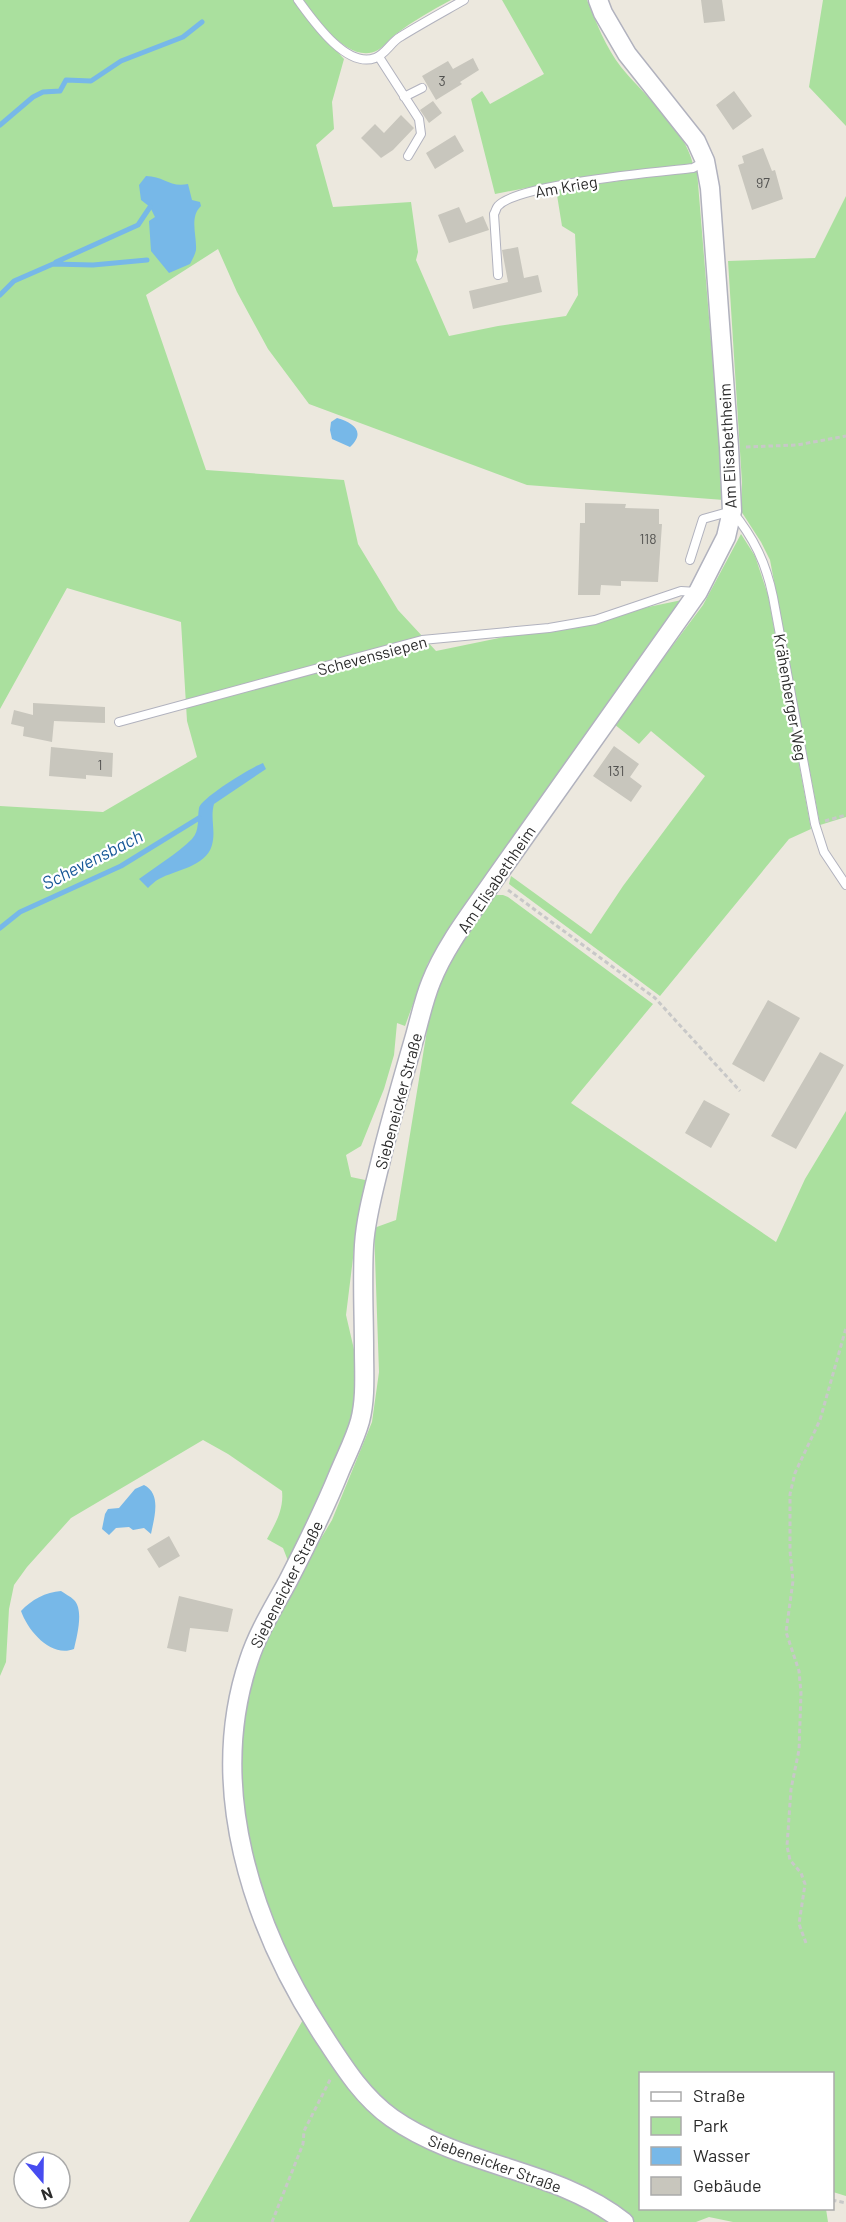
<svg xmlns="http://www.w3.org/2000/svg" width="846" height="2222" font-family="Barlow,sans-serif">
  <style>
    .green { fill: #aae09e }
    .water { fill: #77b8e8 }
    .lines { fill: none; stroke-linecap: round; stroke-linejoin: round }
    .stream { stroke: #77b8e8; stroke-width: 5 }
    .building { fill: #c8c6bd }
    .service-casing { stroke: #b1b2be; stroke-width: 10 }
    .tertiary-casing { stroke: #b1b2be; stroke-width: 21 }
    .path { stroke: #c8c8c8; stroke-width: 3; stroke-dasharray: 4.5 3; stroke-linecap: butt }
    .service { stroke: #fff; stroke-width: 8 }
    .tertiary { stroke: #fff; stroke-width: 18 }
    .labels { text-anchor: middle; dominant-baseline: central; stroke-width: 4.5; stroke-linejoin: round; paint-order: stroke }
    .number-label { font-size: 14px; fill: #525250 }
    .street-label { font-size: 16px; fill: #2b2b2b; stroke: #fff }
    .water-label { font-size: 18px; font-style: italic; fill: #155596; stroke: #fff }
  </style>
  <rect width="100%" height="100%" fill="#ece8de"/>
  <path class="green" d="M0,0H294L315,27L344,59L332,102L334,129L316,145L333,207L411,202L418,252L416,260L449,336L498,326L566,316L578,295L575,234L562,226L556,189L697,171L724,500L527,485L309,404L268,349L237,292L218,249L146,295L206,470L344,480L358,544L398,610L436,651L682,600L603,715L494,863L428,963L405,1026L397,1023L394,1055L384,1089L361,1146L346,1155L351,1177L370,1181L355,1242L346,1315L359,1371L350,1424L290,1566L283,1548L267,1539C275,1524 284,1510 282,1491L228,1454L203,1440L71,1518L27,1567L14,1585L9,1609L6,1662L0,1676V806L103,812L197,757L187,721L181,622L67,588L0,709Z
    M303,0H451C432,10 413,21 396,34C389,39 385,46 378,50C350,66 317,19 303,0Z
    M502,0H587C596,22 606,48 621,67C646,98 683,125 693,164L557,182L495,194L471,99L482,91L490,104L544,74Z
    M823,0H846V126L809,87Z
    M846,196V817L820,825L770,560L761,542L741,511L742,483L728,261L815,258Z
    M741,534L755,556L768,595L811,829L789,839L660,996L509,884L511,876L591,934L623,886L705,776L651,731L639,744L614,724L703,605Z
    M494,895H503L508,897L653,1004L571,1103L776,1242L805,1179L846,1111V2196L833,2192L832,2074H640V2208L826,2209L828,2222H733L709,2217L696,2222H189L304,2018L288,1959L267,1909L245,1833L240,1775L243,1719L252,1671L272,1620L332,1520L372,1422L379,1372L374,1228L396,1220L428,1024C430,981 466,935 489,899Z"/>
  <path class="water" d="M146,176C164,176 170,188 188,184L192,200L200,202L201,206C189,217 197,236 196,250C195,255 192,260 190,264L169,273L151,251L149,221L155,217L150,207L141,200L139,185Z
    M337,418C354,423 366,432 350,447L332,439L330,430L331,422Z
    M263,763L266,769L214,804C210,818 216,831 212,845C206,867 175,870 159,879C155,881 151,885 148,888L139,879C155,867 178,853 192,839C200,830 197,819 199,808C201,798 252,767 263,763Z
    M144,1485C162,1494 154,1518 151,1534L144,1528L133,1530L129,1527L116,1528L109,1535L102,1529L105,1514L108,1509L119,1508L135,1489Z
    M61,1591C65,1594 70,1596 74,1600C84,1610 77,1636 74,1649C51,1658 28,1631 21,1611C31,1600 46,1592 61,1591Z"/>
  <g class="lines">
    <path class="stream" d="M0,125L33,97L43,92L60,91L66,80L91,81L121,61L183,37L202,22
      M56,262L138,225L150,207
      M0,295L14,281L53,264L93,265L147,260
      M0,928L20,912L121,866L199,818"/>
  </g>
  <path class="building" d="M701,0H722L725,21L704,23Z
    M473,58L479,70L460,82L462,84L436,100L422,76L448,61L453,69Z
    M734,91L752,116L733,130L716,105Z
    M433,101L442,113L429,123L420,110Z
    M401,115L414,128L393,150L381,158L361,138L375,124L384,133Z
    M455,135L464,151L435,169L426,153Z
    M763,148L772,171L775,170L783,199L752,210L738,165L744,163L742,156Z
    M459,207L466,223L483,216L489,230L449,243L438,215Z
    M518,247L524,278L538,275L542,292L473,309L469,291L508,282L502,250Z
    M585,503L626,504L625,508L659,509V524H662L658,582L621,581V586L601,585L600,595H578L580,523H585Z
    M33,703L105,707V723L54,721L52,742L23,736L24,727L11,724L14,710L33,715Z
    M614,746L639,764L630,777L642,786L631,802L593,776Z
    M51,747L113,753L112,777L86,775V779L49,776Z
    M768,1000L800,1018L764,1082L732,1064Z
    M820,1052L844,1065L796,1149L771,1136Z
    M704,1100L730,1114L711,1148L685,1133Z
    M169,1536L180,1556L159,1568L147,1549Z
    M179,1596L233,1609L228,1632L190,1628L186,1652L167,1648Z"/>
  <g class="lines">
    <defs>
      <path id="service" d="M298,0C312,19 346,69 375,58C385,55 391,42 400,37C421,24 443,12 464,0
        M379,57L419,119L421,134L408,156
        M404,97L422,88
        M498,275L494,214C496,211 496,208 498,206C518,184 658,172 693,168L704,162
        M690,560L703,519L732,511C754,538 766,563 773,597L815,824L824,852L846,885
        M119,722L422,640L549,628L595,620L681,591L697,592"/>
      <path id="tertiary" d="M598,0L603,13L627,54L696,141L705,161L710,188L729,447L732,511L726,537L698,592L494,880C472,912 445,946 431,982C424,999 420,1018 415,1036C404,1074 393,1112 383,1151C376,1182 366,1214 364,1245C362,1280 364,1315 364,1349C364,1373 366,1398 360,1421C355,1439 346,1456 339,1473C324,1510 306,1546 288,1581C274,1607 258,1632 249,1660C206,1787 252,1925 321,2032C342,2064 361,2096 392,2118C463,2168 556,2168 624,2222"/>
    </defs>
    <use href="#service" class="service-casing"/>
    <use href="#tertiary" class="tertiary-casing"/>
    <path class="path" d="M746,447L797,445L846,436
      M825,821L846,815
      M508,890L655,998L740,1091
      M806,1943L799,1924L805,1884L801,1873L790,1860L787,1846L791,1789L799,1750L801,1693L799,1671L786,1632L793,1581L790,1551V1494L795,1473L820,1420L846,1328
      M832,2200L846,2203
      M272,2222L303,2144L304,2131L331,2078"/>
    <use href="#service" class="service"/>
    <use href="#tertiary" class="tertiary"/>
  </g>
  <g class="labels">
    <g class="number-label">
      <text x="442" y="80">3</text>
      <text x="763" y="182">97</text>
      <text x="648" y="538">118</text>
      <text x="100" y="764">1</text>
      <text x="616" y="770">131</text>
    </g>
    <g class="street-label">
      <text transform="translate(566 186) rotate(-10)">Am Krieg</text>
      <text transform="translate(727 446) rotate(-93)">Am Elisabethheim</text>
      <text transform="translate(372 655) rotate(-15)">Schevenssiepen</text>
      <text transform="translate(791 697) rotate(80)">Krähenberger Weg</text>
      <text transform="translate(496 879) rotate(-56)">Am Elisabethheim</text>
      <text transform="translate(398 1101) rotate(-75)">Siebeneicker Straße</text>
      <text transform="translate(286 1584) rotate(-63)">Siebeneicker Straße</text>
      <text transform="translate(495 2163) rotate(20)">Siebeneicker Straße</text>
    </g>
    <g class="water-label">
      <text transform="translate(92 859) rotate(-27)">Schevensbach</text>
    </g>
  </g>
  <rect x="639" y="2072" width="195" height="138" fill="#ffffff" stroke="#aaaaaa" stroke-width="1.5"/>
  <rect x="651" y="2092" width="30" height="9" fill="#ffffff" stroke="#aaaaaa" stroke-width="1.5"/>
  <text x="693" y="2102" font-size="18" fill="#2b2b2b">Straße</text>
  <rect x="651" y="2117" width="30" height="18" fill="#aae09e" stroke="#aaaaaa" stroke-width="1.5"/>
  <text x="693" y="2132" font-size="18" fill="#2b2b2b">Park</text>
  <rect x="651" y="2147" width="30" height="18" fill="#77b8e8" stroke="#aaaaaa" stroke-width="1.5"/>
  <text x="693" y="2162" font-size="18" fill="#2b2b2b">Wasser</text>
  <rect x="651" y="2177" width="30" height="18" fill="#c8c6bd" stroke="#aaaaaa" stroke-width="1.5"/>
  <text x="693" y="2192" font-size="18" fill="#2b2b2b">Gebäude</text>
  <g transform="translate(42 2180) rotate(160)"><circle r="28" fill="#ffffff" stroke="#aaaaaa" stroke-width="1.5"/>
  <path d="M0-4.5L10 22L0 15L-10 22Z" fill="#474cf0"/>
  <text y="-9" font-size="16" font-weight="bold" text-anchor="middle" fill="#2b2b2b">N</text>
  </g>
</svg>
